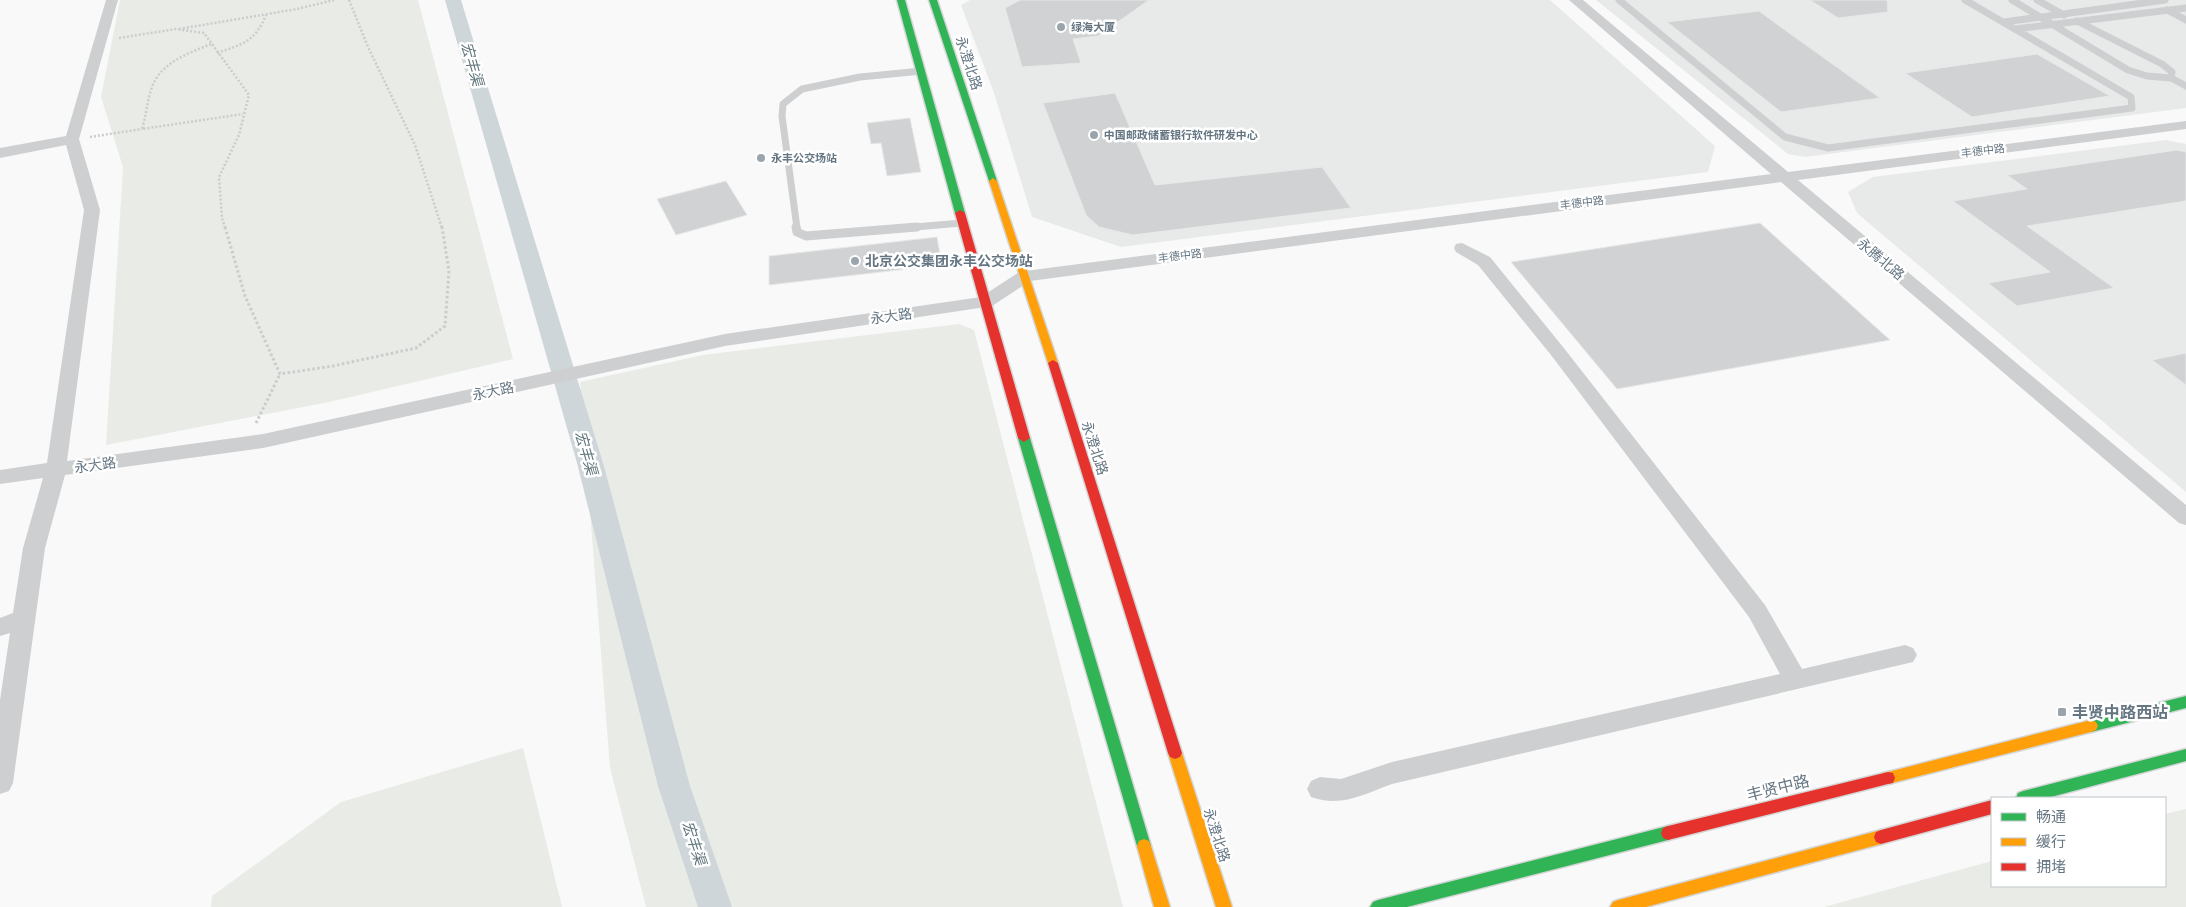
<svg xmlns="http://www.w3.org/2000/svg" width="2186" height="907" font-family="Roboto,'Noto Sans SC',sans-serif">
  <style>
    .built { fill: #e8e9e9 }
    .green { fill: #e8ebe6 }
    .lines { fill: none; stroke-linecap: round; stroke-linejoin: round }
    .canal { fill: #ced6d9; fill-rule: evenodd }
    .building { fill: #d0d2d3; stroke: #e8e8e8 }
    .fast-casing { stroke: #d5d6d7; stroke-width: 3 }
    .slow-casing { stroke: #d5d6d7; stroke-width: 3 }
    .jam-casing { stroke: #d5d6d7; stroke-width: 3 }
    .path-far1 { stroke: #cbcccd; stroke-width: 2.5; stroke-dasharray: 2 2; stroke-linecap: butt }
    .path { stroke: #cbcccd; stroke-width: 3; stroke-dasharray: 2.5 2.5; stroke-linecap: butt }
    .lane-far1 { stroke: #cecfd0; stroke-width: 7 }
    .lane { stroke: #cecfd0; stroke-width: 9 }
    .street { fill: #cecfd0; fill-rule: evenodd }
    .fast { fill: #30b455; fill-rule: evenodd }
    .slow { fill: #ff9f0a; fill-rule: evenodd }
    .jam { fill: #e5322d; fill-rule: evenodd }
    .poi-dot { fill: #99a4ac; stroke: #fff; stroke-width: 2 }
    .labels { text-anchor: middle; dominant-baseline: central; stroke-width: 5; stroke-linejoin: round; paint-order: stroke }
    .far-poi-label { font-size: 11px; font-weight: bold; fill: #657683; stroke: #fff; text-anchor: start }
    .far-street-label { font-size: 11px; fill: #657683; stroke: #fff }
    .street-label { font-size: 14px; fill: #657683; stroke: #fff }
    .poi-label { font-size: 14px; font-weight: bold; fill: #657683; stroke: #fff; text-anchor: start }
    .water-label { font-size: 15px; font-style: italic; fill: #60757c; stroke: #fff }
    .near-poi-label { font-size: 16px; font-weight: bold; fill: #657683; stroke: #fff; text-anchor: start }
    .near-street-label { font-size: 16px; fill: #657683; stroke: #fff }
  </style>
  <rect width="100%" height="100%" fill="#f9f9f9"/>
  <path class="built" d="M970,0H1550L1715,146L1708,172L1121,247L1032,217L994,93L961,5Z
    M1596,0H2186V108L1805,157L1788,154Z
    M2166,140L2186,144V492L1857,213L1848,192L1873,177Z"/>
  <path class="green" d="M120,0H418L513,359L329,402L106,445L123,167L101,97Z
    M959,324L974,330L1123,907H646L610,768L580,382L703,355Z
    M523,748L562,907H211L212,896L341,802Z
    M2186,809V907H1824L1992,861V886H2165V814Z"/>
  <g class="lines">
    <path class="canal" d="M445,0H461L603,463L690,786L732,907H698L658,786L577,463Z"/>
  </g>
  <path class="building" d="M1020,0H1149L1098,36L1073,39L1081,63L1022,67L1005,8Z
    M1810,0H1887L1888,12L1838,18Z
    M1759,11L1785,30L1880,98L1781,112L1667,22Z
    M2037,54L2110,96L1972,117L1905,73Z
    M1115,93L1155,185L1322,167L1351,208L1133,235L1099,227L1086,215L1043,103Z
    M910,118L921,172L887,176L881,143L871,144L867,123Z
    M2177,150L2186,152V201L2027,226L2114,288L2017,306L1988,283L2050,272L1953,201L2027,189L2007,175Z
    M726,181L747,215L676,235L657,199Z
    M1760,223L1890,340L1617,389L1511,262Z
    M937,237L942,265L769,285V256Z
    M2186,353V385L2152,360Z"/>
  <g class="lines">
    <defs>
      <path id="fast" d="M897,0H905L965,213L963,215H957L955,213Z
        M929,0H937L997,181L996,183H990L989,181Z
        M1024,434L1030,438L1151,846L1149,851L1144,853L1139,851L1137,846L1018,438Z
        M2186,696V708L2091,732L2086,730L2084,726L2086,722L2091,720Z
        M2186,749V761L2047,798H2016L2018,793L2023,791Z
        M1668,826L1673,828L1675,833L1673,838L1668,840L1407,907H1370L1373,902L1378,900Z"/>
      <path id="slow" d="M993,178L997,181L1058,363L1057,365H1049L1048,363L989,181Z
        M2091,720L2096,722L2098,726L2096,730L2091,732L1888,784L1883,783L1881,778L1883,773L1888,772Z
        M1175,747L1180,749L1182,753L1232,907H1216L1168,753L1170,749Z
        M1881,830L1886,832L1888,837L1886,842L1881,844L1646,907H1610L1613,902L1618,900Z
        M1144,839L1149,841L1151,846L1170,907H1154L1137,846L1139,841Z"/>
      <path id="jam" d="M960,210L965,213L1030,438L1024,442L1018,438L955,213Z
        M1053,360L1058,363L1182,753L1180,757L1175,759L1170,757L1168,753L1048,363Z
        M1888,772L1893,773L1895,778L1893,783L1888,784L1668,840L1663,838L1661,833L1663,828L1668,826Z
        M1992,800V814L1881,844L1876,842L1874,837L1876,832L1881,830Z"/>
    </defs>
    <use href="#fast" class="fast-casing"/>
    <use href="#slow" class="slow-casing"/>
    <use href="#jam" class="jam-casing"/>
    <path class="path-far1" d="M349,0L368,47L415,145L442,228
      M179,29L297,9L334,0
      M119,38L176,29L204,33L249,95L239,135L219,177L222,218L225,228
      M211,44C187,54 159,63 151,90C147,103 146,116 142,129L243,114
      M217,53C243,44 255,42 266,15
      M90,137L142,129"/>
    <path class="path" d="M225,227L245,296L280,374L333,366L416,348L445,326L449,271L442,227
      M256,423L280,374"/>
    <path class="lane-far1" d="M1619,0L1785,137L1828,148L2132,108L2131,97L1965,0
      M2012,0L2128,70L2147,76L2171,78L2186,86
      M2037,0L2064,15
      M2167,10L2186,20
      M2077,21L2162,64L2172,72L2171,78
      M2004,22L2165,0
      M2015,29L2186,8
      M797,228L782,116L783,104L802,89L860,77L922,71
      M903,228L962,223"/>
    <path class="lane" d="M796,227L797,232L806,236L917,227"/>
    <path class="street" d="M106,0H118L79,139L100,210L67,461L263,434L725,334L981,297L1019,272L1025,271L1771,174L1569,0H1583L1788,172L2186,121V129L1798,180L2186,505V525L2179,523L1781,182L1030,281L992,306L986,307L725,346L263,448L65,475L45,548L13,783L9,791L0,794V700L10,633L0,636V618L13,613L23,548L43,478L0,484V470L47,463L84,210L66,145L0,158V148L66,136Z
      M1462,243L1490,257L1563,347L1765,605L1802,669L1905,645L1913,648L1917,655L1913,662L1392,784C1364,794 1341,808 1311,797L1307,789L1311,781L1320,777L1341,779L1392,762L1780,674L1749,617L1551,355L1478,265L1456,252L1454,248L1456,244Z"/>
    <use href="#fast" class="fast"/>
    <use href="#slow" class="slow"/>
    <use href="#jam" class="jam"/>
  </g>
  <g class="poi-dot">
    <circle cx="1061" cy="27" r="5"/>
    <circle cx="1094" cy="135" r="5"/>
    <circle cx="761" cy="158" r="5"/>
    <circle cx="855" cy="261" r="5"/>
    <rect x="2057" y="707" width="10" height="10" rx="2.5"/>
  </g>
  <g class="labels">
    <g class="far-poi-label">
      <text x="1071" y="27">绿海大厦</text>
      <text x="1104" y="135">中国邮政储蓄银行软件研发中心</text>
      <text x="771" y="158">永丰公交场站</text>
    </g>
    <g class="far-street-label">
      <text transform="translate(1983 151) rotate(-7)">丰德中路</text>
      <text transform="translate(1582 203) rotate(-7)">丰德中路</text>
      <text transform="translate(1180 256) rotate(-7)">丰德中路</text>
    </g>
    <g class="street-label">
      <text transform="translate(969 63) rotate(72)">永澄北路</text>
      <text transform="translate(1881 259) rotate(40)">永腾北路</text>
      <text transform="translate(891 316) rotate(-8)">永大路</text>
      <text transform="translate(493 391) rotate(-12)">永大路</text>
      <text transform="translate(1095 448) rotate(72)">永澄北路</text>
      <text transform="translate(95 465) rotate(-8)">永大路</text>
      <text transform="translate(1217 835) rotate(72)">永澄北路</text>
    </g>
    <g class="poi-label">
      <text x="865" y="261">北京公交集团永丰公交场站</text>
    </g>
    <g class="water-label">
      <text transform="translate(472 64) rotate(74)">宏丰渠</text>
      <text transform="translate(586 453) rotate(74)">宏丰渠</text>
      <text transform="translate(694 843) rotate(72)">宏丰渠</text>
    </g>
    <g class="near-poi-label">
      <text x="2072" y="712">丰贤中路西站</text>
    </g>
    <g class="near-street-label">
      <text transform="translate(1778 788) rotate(-14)">丰贤中路</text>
    </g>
  </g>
  <rect x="1991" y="797" width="175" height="90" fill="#ffffff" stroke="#c1c8cd"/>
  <rect x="2001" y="813" width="25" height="8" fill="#30b455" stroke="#c1c8cd"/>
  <text x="2036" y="822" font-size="15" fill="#657683">畅通</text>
  <rect x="2001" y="838" width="25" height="8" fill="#ff9f0a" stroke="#c1c8cd"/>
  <text x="2036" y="847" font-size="15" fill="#657683">缓行</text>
  <rect x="2001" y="863" width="25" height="8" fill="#e5322d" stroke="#c1c8cd"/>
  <text x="2036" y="872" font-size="15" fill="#657683">拥堵</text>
</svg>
